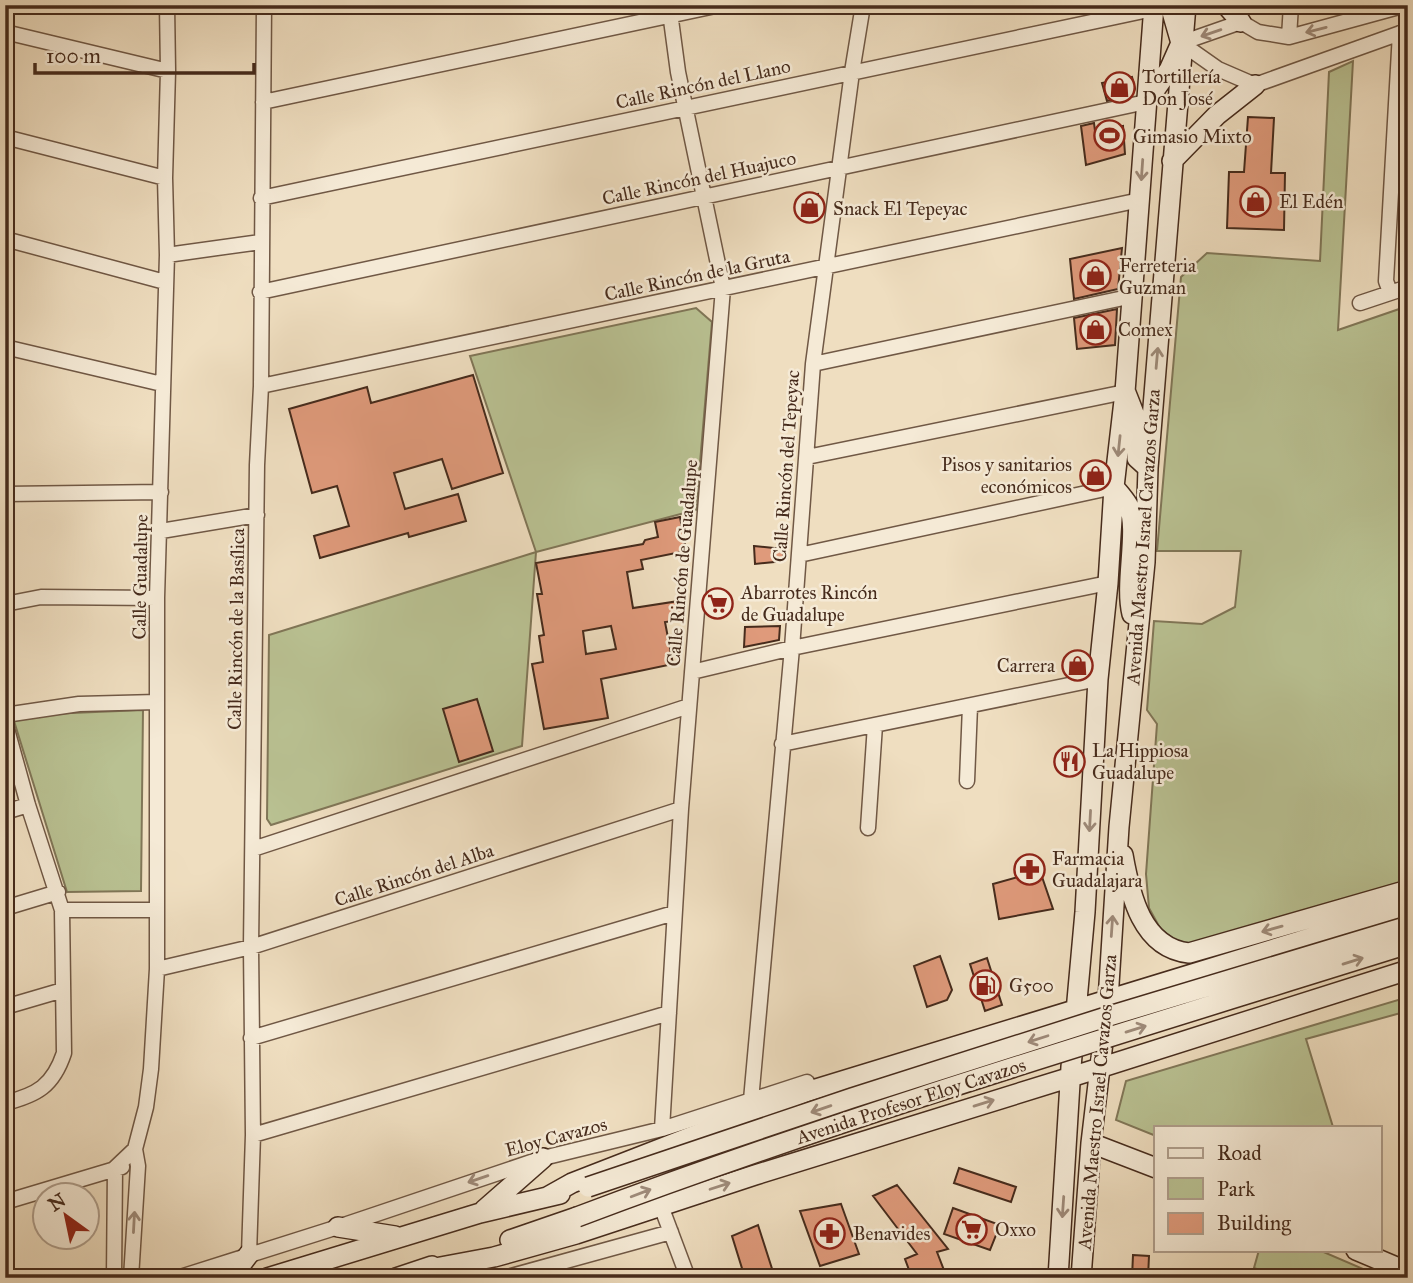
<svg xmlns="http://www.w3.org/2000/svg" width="1413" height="1283" font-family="'IM FELL Great Primer',serif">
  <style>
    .green { fill: #b9c192; stroke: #807657; stroke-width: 2 }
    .building { fill: #df9a7b; stroke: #462b1c; stroke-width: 2; fill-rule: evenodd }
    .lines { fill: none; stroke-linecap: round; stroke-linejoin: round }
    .street-casing { stroke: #705845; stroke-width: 17 }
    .secondary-casing { stroke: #462b1c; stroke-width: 22 }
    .street { stroke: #f5ead6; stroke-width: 14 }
    .secondary { stroke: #f5ead6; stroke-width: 19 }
    .secondary-bridge-casing { stroke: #462b1c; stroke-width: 22; stroke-linecap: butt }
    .secondary-bridge { stroke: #f5ead6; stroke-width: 19 }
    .oneway { stroke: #9e8a79 }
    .labels { text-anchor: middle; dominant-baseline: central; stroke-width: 5; stroke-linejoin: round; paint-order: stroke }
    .poi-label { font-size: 19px; fill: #462b1c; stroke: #f5ead6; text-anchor: start }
    .street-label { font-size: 19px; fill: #462b1c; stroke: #f5ead6 }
  </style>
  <rect width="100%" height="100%" fill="#efdec0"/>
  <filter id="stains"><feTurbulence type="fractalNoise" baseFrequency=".00286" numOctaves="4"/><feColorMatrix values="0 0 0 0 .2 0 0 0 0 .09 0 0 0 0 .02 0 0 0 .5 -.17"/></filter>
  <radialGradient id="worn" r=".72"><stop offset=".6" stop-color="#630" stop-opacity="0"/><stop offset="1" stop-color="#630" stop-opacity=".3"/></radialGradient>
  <path class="green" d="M1353,61L1338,330L1408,306V880L1190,945L1177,942L1160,928L1149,908L1146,874L1157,724L1147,710L1154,621L1202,624L1235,607L1241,551H1157L1181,277L1207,253L1320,261L1329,72Z
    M696,308L712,322L696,510L536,552L522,746L271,825L267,819L269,635L536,552L470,356Z
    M143,710L141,891L67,892L14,721L48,714Z
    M1408,997V1011L1306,1039L1333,1127H1156V1136L1116,1120L1126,1081Z
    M1259,1250H1319L1384,1278H1281L1254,1268Z"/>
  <path class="building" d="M1132,77L1135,89L1132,95L1107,101L1102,83Z
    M1248,117L1274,118L1271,173H1285L1284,230L1227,228L1229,172H1244Z
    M1094,123L1095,131L1123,126L1125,154L1086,165L1081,126Z
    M818,194L816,219L802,220L803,197Z
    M1122,248L1118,289L1074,299L1070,259Z
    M1117,309L1115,345L1077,349L1074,318Z
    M473,375L503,473L452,489L442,459L394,473L405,509L458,494L466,521L409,537L408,533L320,558L314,536L349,526L337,486L312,493L289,409L367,387L371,403Z
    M680,517L686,551L641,560L643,569L627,572L633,608L679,601L682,620L665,622L673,664L601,679L608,718L544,729L532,664L543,662L539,636L544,635L537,594H542L536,563L643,544L645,540L658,537L655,522ZM611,626L616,649L586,654L583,631Z
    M754,546L783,549L784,561L755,564Z
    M780,626L779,640L744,647L745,627Z
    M477,699L493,751L459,762L443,709Z
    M1040,871L1053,909L999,919L993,884Z
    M940,956L952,990L947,1000L927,1007L914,966Z
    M987,958L1002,1005L985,1011L970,964Z
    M959,1168L1016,1187L1011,1202L954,1183Z
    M897,1185L948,1249L937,1252L947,1278H912L905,1259L917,1254L873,1196Z
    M841,1204L859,1254L820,1266L800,1211Z
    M953,1208L1000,1225L990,1250L944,1234Z
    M758,1225L775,1278H745L732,1236Z
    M1133,1255L1149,1256L1148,1278H1132Z"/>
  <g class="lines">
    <defs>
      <path id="street" d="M5,32L168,71
        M1289,37L1291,5
        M1181,43L1218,69L1255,85L1406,31
        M1181,43L1241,22L1258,32L1289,37L1406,5
        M263,102L720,5
        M5,137L165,178
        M261,198L1153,9
        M5,239L165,282
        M167,255L260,242
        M260,292L1146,102
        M1390,292L1386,281L1400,33
        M1360,303L1408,287
        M5,347L162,384
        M813,364L1133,296
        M261,386L1140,200
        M807,457L1125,392
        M5,494L161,492
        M161,531L257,515
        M799,555L1114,487
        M5,604L41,597L157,598
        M692,672L792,648L1108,583
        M5,715L79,704L157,702
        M5,722L28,805L62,910L64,1053C53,1086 37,1095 5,1103
        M782,744L1098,679
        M967,781L970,706
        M5,812L28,805
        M868,828L875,725
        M253,849L689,706
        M5,908L58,892
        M62,910H157
        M157,969L251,947L681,809
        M5,1007L63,990
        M251,1038L674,913
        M751,1100L792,648L813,364L852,72L863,5
        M662,1129L681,809L723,288L678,72L669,5
        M253,1135L669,1013
        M5,1202L122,1167
        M661,1206L688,1278
        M249,1254L253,1135L251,947L257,465L261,386L264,5
        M114,1278L115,1168L135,1149
        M131,1278L138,1166L135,1149L146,1107L151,1069L157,969V598L167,255L165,178L168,71L167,5
        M177,1278L338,1227L543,1158L662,1129L807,1082
        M504,1278L671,1232"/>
      <path id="secondary" d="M1226,5L1241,22
        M1147,101L1169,70L1181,43L1170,5
        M1172,161L1217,115L1255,85
        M1126,393L1137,421V458L1148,468
        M1114,487C1119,493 1124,498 1128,505C1140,528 1124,582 1132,614
        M1123,855C1130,895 1142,948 1189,953L1408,890
        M1091,1143L1156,1168
        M547,1197L572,1183L806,1092L1408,908
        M484,1210L543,1158
        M338,1227L395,1236
        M510,1240L577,1217
        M1356,1250L1408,1272
        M419,1271L494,1257L576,1234L755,1175L1071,1077L1408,970
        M231,1278L249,1254
        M267,1278L480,1213L560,1194
        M396,1278L432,1266
        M1058,1278L1071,1067L1085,912L1098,679L1108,583L1114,487L1125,392L1154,5
        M1081,1278L1091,1143L1108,1000L1119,827L1145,562L1148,468L1186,5"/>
    </defs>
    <use href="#street" class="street-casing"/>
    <use href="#secondary" class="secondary-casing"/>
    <use href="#street" class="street"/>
    <use href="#secondary" class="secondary"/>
    <defs>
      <path id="secondary-bridge" d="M588,1187L852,1098L1106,1017L1408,926
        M577,1217C850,1114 1130,1031 1408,944"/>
    </defs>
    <use href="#secondary-bridge" class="secondary-bridge-casing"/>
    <use href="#secondary-bridge" class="secondary-bridge"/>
  </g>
  <defs><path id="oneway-shaft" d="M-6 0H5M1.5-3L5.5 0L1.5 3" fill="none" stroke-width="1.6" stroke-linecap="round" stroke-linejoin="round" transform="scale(1.75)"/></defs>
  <g class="oneway">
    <use href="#oneway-shaft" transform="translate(1316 30) rotate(166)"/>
    <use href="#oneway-shaft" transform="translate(1211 33) rotate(161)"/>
    <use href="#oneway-shaft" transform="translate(1142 170) rotate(94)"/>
    <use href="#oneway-shaft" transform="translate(1157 358) rotate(-85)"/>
    <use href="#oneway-shaft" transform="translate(1119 446) rotate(96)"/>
    <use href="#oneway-shaft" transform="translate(1090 821) rotate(93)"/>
    <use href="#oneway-shaft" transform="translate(1112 926) rotate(-86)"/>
    <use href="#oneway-shaft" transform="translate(1272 929) rotate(164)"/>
    <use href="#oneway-shaft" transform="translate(1353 961) rotate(-17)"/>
    <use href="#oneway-shaft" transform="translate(1136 1029) rotate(-17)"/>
    <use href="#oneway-shaft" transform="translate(1038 1039) rotate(162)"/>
    <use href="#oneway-shaft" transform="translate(984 1103) rotate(-17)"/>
    <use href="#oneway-shaft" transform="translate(821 1109) rotate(161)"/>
    <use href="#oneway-shaft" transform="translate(478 1179) rotate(161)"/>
    <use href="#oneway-shaft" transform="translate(720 1186) rotate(-18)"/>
    <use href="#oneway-shaft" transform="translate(641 1193) rotate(-21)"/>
    <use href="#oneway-shaft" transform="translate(1063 1207) rotate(94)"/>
    <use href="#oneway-shaft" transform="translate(134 1222) rotate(-87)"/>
  </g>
  <defs>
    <symbol id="shop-ring" viewBox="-11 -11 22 22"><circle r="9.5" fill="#f5ead6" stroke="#8f2418" stroke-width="1.5"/><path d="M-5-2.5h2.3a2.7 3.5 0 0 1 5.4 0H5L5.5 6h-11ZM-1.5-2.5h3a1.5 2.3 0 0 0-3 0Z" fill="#8f2418"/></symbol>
    <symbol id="stadium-ring" viewBox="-11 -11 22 22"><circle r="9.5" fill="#f5ead6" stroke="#8f2418" stroke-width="1.5"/><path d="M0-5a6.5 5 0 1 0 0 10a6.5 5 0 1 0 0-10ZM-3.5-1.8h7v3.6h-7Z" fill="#8f2418"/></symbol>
    <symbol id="supermarket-ring" viewBox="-11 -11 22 22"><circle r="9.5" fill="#f5ead6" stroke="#8f2418" stroke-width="1.5"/><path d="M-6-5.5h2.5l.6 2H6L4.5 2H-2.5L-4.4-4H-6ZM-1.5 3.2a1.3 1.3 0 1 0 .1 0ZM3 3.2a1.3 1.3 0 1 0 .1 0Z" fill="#8f2418"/></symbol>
    <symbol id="restaurant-ring" viewBox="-11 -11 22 22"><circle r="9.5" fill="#f5ead6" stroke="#8f2418" stroke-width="1.5"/><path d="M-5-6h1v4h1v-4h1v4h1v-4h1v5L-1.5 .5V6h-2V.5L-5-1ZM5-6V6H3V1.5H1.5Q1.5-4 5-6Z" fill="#8f2418"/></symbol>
    <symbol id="pharmacy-ring" viewBox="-11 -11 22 22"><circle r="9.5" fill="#f5ead6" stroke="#8f2418" stroke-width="1.5"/><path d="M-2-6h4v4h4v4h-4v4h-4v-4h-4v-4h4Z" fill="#8f2418"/></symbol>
    <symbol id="fuel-ring" viewBox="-11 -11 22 22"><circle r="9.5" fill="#f5ead6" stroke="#8f2418" stroke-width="1.5"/><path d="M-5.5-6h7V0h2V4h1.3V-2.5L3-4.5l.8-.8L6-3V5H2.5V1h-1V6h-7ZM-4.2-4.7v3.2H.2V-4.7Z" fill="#8f2418"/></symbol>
  </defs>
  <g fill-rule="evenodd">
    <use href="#shop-ring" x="1102" y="70" width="35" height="35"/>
    <use href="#stadium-ring" x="1092" y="118" width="35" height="35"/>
    <use href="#shop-ring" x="1238" y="184" width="35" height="35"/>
    <use href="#shop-ring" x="792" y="190" width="35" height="35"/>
    <use href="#shop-ring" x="1078" y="258" width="35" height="35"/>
    <use href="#shop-ring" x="1078" y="312" width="35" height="35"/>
    <use href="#shop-ring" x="1078" y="458" width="35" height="35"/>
    <use href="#supermarket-ring" x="700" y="586" width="35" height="35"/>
    <use href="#shop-ring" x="1060" y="648" width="35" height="35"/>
    <use href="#restaurant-ring" x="1052" y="744" width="35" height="35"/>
    <use href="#pharmacy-ring" x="1012" y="852" width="35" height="35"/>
    <use href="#fuel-ring" x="968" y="968" width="35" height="35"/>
    <use href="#supermarket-ring" x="954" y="1212" width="35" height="35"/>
    <use href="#pharmacy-ring" x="812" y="1216" width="35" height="35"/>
  </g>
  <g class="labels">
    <g class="poi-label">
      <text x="1142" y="76">Tortillería<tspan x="1142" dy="22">Don José</tspan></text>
      <text x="1133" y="136">Gimasio Mixto</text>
      <text x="1279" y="201">El Edén</text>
      <text x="833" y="208">Snack El Tepeyac</text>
      <text x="1119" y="265">Ferreteria<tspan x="1119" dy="22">Guzman</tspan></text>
      <text x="1118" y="329">Comex</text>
      <text x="1072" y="464" text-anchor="end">Pisos y sanitarios<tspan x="1072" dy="22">económicos</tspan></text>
      <text x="741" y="592">Abarrotes Rincón<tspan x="741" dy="22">de Guadalupe</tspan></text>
      <text x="1055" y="665" text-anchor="end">Carrera</text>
      <text x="1092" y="750">La Hippiosa<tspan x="1092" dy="22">Guadalupe</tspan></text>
      <text x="1052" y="858">Farmacia<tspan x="1052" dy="22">Guadalajara</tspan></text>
      <text x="1009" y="985">G500</text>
      <text x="995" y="1229">Oxxo</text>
      <text x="853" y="1233">Benavides</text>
    </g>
    <g class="street-label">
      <text transform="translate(703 84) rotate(-12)">Calle Rincón del Llano</text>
      <text transform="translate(699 178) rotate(-12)">Calle Rincón del Huajuco</text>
      <text transform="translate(697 275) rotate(-12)">Calle Rincón de la Gruta</text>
      <text transform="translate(786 466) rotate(-86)">Calle Rincón del Tepeyac</text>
      <text transform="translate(1143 537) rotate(-86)">Avenida Maestro Israel Cavazos Garza</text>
      <text transform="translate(682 563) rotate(-85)">Calle Rincón de Guadalupe</text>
      <text transform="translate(140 577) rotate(-89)">Calle Guadalupe</text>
      <text transform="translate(236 629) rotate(-89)">Calle Rincón de la Basílica</text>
      <text transform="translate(414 875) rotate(-18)">Calle Rincón del Alba</text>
      <text transform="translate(911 1101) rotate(-18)">Avenida Profesor Eloy Cavazos</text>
      <text transform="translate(1097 1102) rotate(-85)">Avenida Maestro Israel Cavazos Garza</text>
      <text transform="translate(556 1137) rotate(-15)">Eloy Cavazos</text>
    </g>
  </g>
  <rect width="1413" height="1283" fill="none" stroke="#efdec0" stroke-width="28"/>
  <rect x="7" y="7" width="1399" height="1269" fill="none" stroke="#462b1c" stroke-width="3.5"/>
  <rect x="14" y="14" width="1385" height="1255" fill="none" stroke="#462b1c" stroke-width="2"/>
  <rect x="1154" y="1126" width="228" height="126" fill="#f5ead6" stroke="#af9e8c" stroke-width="2"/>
  <rect x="1168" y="1148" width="35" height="10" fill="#f5ead6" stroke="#af9e8c" stroke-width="2"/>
  <text x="1217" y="1160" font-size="21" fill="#462b1c">Road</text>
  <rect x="1168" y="1178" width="35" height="21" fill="#b9c192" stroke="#af9e8c" stroke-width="2"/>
  <text x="1217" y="1196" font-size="21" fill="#462b1c">Park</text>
  <rect x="1168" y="1213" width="35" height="21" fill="#df9a7b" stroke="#af9e8c" stroke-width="2"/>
  <text x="1217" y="1230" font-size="21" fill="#462b1c">Building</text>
  <g transform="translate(66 1216) rotate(327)"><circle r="33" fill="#f5ead6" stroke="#af9e8c" stroke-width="2"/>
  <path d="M0-5L12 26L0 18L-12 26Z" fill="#8f2418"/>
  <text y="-10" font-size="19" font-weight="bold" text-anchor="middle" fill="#462b1c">N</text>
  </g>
  <path d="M35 63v10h219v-10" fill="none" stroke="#462b1c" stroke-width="3.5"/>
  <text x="46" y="63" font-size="21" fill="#462b1c" stroke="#f5ead6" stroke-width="5" paint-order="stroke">100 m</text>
  <rect width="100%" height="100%" filter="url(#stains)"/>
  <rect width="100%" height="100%" fill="url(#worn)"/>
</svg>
